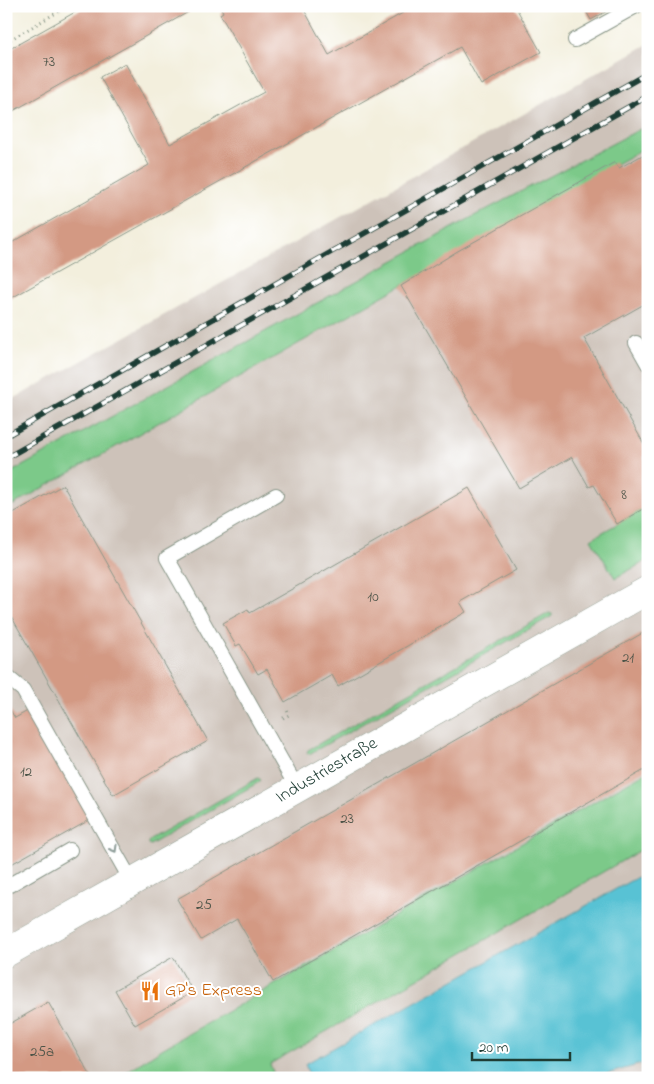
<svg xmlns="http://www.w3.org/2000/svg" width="654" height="1084" font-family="'Indie Flower',sans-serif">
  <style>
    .industrial { fill: #cdc2b9 }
    .green { fill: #7bc989; stroke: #4d835e }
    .water { fill: #58c2d4; stroke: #3c8084 }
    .building { fill: #d39983 }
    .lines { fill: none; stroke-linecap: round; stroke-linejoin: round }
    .service-casing { stroke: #899688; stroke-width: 16 }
    .tertiary-casing { stroke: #899688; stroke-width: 29 }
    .path { stroke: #899688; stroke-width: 3; stroke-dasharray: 1 4; stroke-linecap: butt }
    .service { stroke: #fff; stroke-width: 14 }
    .tertiary { stroke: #fff; stroke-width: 28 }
    .rail-casing { stroke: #1f3d34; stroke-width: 5.5 }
    .rail { stroke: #fff; stroke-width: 4; stroke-dasharray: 11; stroke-linecap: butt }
    .oneway { stroke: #8f9e9a }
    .labels { text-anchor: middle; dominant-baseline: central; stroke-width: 4; stroke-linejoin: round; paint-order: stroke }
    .number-label { font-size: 15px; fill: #4c5448 }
    .street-label { font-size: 18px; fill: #1f3d34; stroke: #fff }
    .food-label { font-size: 18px; fill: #c56008; stroke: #fff; text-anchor: start }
  </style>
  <rect width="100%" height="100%" fill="#fff"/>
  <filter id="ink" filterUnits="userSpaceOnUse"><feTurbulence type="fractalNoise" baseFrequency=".02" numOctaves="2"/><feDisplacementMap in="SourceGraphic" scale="10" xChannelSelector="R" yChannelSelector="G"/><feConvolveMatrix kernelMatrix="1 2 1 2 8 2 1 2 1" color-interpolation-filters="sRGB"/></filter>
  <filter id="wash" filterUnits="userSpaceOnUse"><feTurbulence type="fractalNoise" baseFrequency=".0096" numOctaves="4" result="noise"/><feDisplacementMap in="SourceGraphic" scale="20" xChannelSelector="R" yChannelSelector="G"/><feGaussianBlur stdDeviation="1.12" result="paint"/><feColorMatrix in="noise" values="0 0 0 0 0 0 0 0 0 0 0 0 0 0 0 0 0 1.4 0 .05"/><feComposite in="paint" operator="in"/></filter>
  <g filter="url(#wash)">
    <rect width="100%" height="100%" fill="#f3efdd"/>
    <path class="industrial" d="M648,44V871L305,1064L310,1078H6V403L348,213Z
      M648,1062V1078H593Z"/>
    <path class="green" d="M648,125V146L6,509V475L476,215Z
      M648,506V560L617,577L615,578L591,539Z
      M549,613L552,614V616L309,754L307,753L308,750Z
      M648,771V846L270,1064L275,1078H117L162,1049Z
      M258,778L261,780L259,782L150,845L148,844V842L150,840Z"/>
    <path class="water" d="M648,871V1062L593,1078H310L305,1064Z"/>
    <g id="blocks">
      <path class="building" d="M86,6H199L6,115V51Z
        M220,6H302L329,55L408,10L406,6H515L541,52L481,85L460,47L6,301V246L149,165L100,77L125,63L170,144L264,92L220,14L223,12Z
        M583,6H616L591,20Z
        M648,152V302L584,338L648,451V454L643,457L648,465V506L617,524L594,485L589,487L572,457L519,488L401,286L456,252L615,162L619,168Z
        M63,485L208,741L113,795L6,607V517Z
        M469,488L516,570L460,602L466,612L338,686L332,675L285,702L267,669L258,674L240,644L236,646L223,623L248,609L250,613Z
        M648,630V768L273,982L237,919L201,940L177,899Z
        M6,703L15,718L33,708L95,817L6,867Z
        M173,957L193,992L135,1025L115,990Z
        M48,1002L92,1078H6V1026Z"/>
    </g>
  </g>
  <g filter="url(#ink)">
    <use href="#blocks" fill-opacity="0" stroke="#899688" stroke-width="1"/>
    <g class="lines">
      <defs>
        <path id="service" d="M575,40L636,6
          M636,343L648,364
          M276,495L167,558L297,788
          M6,676L23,690L132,882
          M6,887L70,850"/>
        <path id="tertiary" d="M6,953L648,590"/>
      </defs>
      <use href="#service" class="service-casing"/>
      <use href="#tertiary" class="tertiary-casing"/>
      <path class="path" d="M6,42L68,6
        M283,718L289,715L287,710"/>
      <use href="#service" class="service"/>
      <use href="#tertiary" class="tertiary"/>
      <defs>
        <path id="rail" d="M6,436L648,73
          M6,458L648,96"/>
      </defs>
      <use href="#rail" class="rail-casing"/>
      <use href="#rail" class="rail"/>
    </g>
    <defs><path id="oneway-chevron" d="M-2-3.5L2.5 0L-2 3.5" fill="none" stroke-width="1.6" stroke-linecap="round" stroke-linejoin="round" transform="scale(1.25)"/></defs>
    <use class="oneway" href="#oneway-chevron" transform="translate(114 849) rotate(60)"/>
  </g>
  <defs>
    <symbol id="restaurant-bare" viewBox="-9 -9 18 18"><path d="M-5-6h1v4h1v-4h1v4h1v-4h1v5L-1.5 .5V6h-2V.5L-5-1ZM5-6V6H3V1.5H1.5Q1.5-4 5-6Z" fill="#e8710a" stroke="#fff" stroke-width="2.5" paint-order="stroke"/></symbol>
  </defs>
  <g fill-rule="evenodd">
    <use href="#restaurant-bare" x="136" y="977" width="28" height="28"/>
  </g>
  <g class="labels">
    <g class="number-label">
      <text x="49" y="62">73</text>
      <text x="624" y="495">8</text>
      <text x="373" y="597">10</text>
      <text x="628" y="658">21</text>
      <text x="26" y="772">12</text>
      <text x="347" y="819">23</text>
      <text x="204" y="905">25</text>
      <text x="42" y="1052">25a</text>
    </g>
    <g class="street-label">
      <text transform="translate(327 771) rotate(-30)">Industriestraße</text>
    </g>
    <g class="food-label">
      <text x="165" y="991">GP's Express</text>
    </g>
  </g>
  <rect width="654" height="1084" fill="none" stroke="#fff" stroke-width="25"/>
  <path d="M472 1052v8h98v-8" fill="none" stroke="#1f3d34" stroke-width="2.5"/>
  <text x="479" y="1052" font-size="15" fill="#1f3d34" stroke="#ffffff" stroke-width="4" paint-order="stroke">20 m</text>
</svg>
